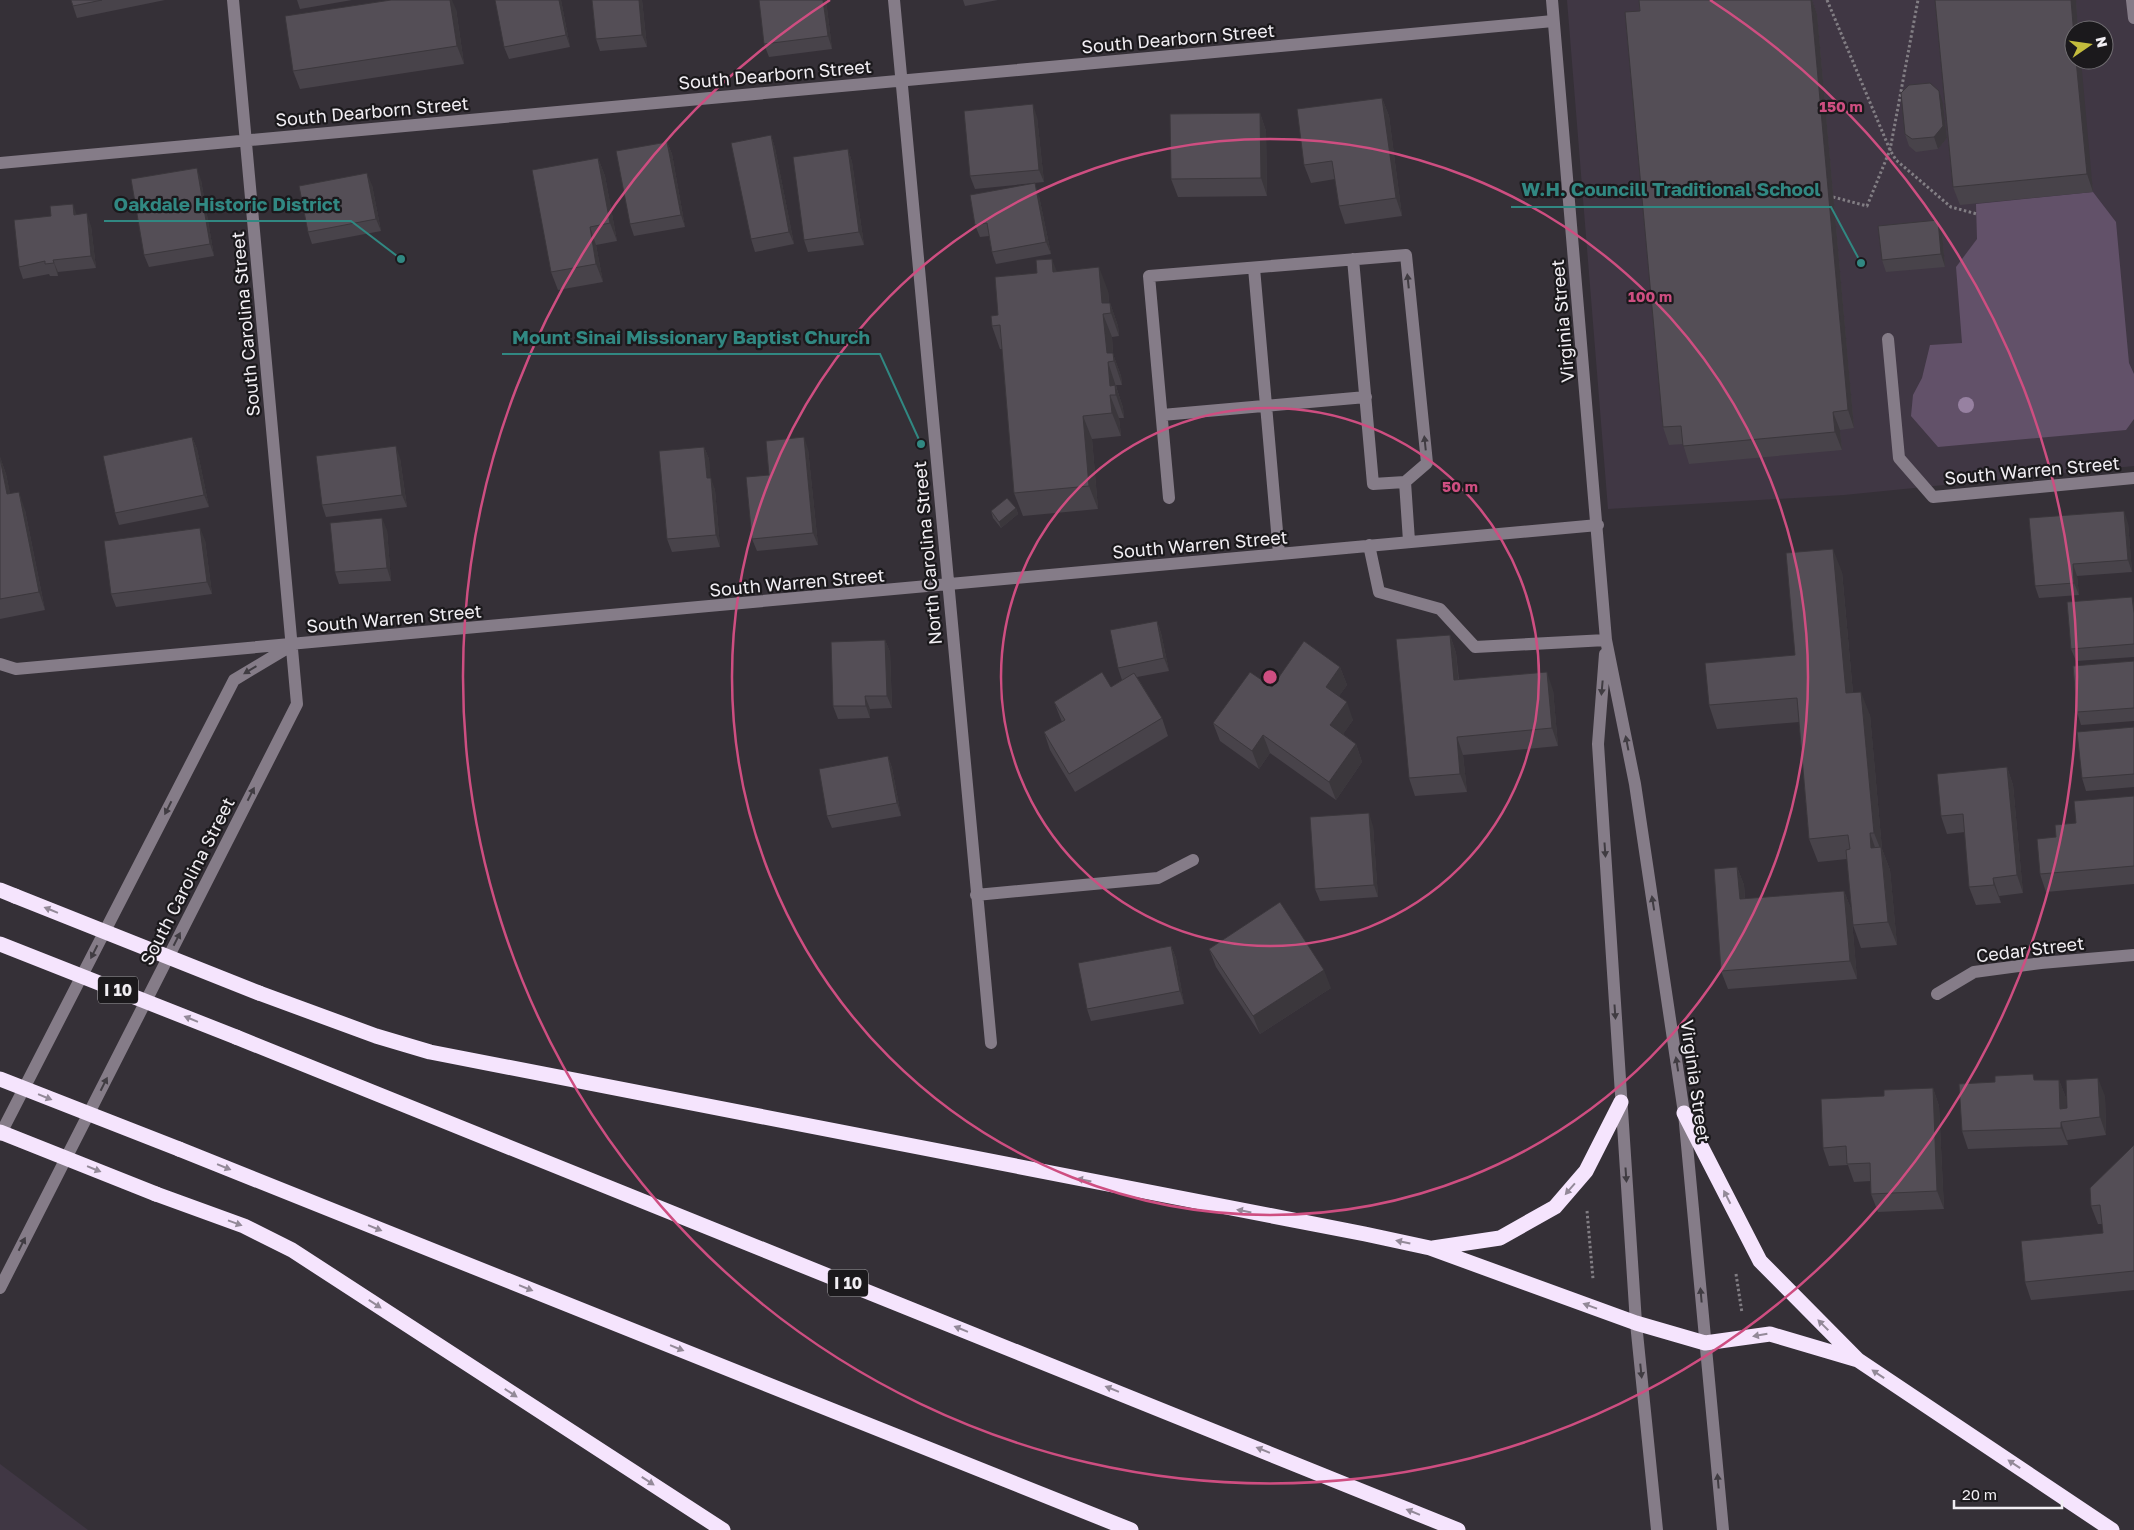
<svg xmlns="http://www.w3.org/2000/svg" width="2134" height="1530" font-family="'Golos Text',sans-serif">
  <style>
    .built { fill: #403744; fill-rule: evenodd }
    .green { fill: #625169 }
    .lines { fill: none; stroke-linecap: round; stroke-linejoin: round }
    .path { stroke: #827e84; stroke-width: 3; stroke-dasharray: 2.5 2.5; stroke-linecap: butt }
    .minor { stroke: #857c88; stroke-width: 12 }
    .highway { stroke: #f5e4fd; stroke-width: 15 }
    .highway-bridge { stroke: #f5e4fd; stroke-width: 15 }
    .tree { fill: #9781a1 }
    .wall { fill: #48434a }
    .shaded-wall { fill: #3b373c }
    .building { fill: #544e56; stroke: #3b373c }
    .oneway { fill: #403c42 }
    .oneway2 { fill: #938998 }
    .ring { fill: none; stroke: #ce4e81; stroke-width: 2.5 }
    .labels { text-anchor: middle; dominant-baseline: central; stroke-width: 4.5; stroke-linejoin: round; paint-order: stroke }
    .shield { fill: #1b191c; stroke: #b1aeb2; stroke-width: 1 }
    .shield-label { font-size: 16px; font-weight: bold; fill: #f1eef3 }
    .street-label { font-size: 18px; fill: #f1eef3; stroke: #1b191c }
    .centre { fill: #ce4e81; stroke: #1b191c; stroke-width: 2.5 }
    .ring-label { font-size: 15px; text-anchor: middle; font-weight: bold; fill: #ce4e81; stroke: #1b191c; stroke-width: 4.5; stroke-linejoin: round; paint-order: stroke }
    .leader { fill: none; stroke: #318882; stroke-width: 2 }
    .callout-dot { fill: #318882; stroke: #1b191c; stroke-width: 2 }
    .callout-label { font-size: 19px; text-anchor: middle; font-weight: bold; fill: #318882; stroke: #1b191c; stroke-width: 4.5; stroke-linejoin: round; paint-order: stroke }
  </style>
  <rect width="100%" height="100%" fill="#353037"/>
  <path class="built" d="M1567,0H2134V466L1844,495L1608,509ZM2074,30H2104V60H2074Z
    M0,1464L88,1530H0Z"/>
  <path class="green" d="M2093,192L2116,222L2129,363L2134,374V419L2126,430L1938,447L1911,416L1913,395L1922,378L1930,345L1962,343L1956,267L1977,239L1976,204Z"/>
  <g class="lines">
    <path class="path" d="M1827,0L1890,150L1896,160L1951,207L1977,214
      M1833,197L1867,206L1890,150L1918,0
      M1587,1211L1593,1279
      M1736,1274L1742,1313"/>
    <path class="minor" d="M894,0L991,1043
      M1552,0L1606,640L1635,784L1684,1113L1723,1530
      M2132,0L2134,18
      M0,163L1553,21
      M1254,268L1279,554
      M1888,339L1899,458L1933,497L2134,478
      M1162,415L1366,397
      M1405,482L1409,541
      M1169,498L1149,276L1406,255L1427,463L1405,482L1373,484L1353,259
      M1369,545L1379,592L1440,609L1475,647L1606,640
      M1605,654L1598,744L1636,1323L1657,1530
      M0,664L16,669L1598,525
      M976,895L1158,878L1193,860
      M1937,994L1974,972L2041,963L2134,955
      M0,1135L234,680L289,647
      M0,1288L297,704L233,0"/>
    <path class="highway" d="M0,890L15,896
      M259,993L376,1036L430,1052L1365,1234L1430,1248L1636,1323L1705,1343L1770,1334L1858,1360
      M236,1037L1458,1530
      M1684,1113L1760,1261L1858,1360L2112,1530
      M179,1149L1131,1530
      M156,1194L244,1226L292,1250L723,1530
      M1433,1248L1500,1238L1555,1207L1586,1171L1621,1102"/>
    <path class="highway-bridge" d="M15,896L259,993
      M0,944L236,1037
      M0,1079L179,1149
      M0,1132L156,1194"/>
  </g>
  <circle class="tree" cx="1966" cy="405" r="8"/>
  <path class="wall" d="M71,0H165L77,18Z
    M297,0H352L300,9Z
    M561,0L570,47L509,59L504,47Z
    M592,0H642L647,47L600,51L596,39Z
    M826,0L832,49L769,57L764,44Z
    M963,0H998L965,6Z
    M1639,0H1812L1817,14L1854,428L1840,430L1842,450L1689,464L1683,444L1669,445L1663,427Z
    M1935,0H2076L2078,30H2074L2093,192L1960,205L1953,187Z
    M456,9L464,64L300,89L293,71Z
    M1382,98L1389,116L1402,216L1345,224L1339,206L1335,179L1311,183L1304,165Z
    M1943,103L1947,138L1938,149L1916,152L1909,146L1905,134Z
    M1260,113L1266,131L1267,196L1178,197L1171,179Z
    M1037,117L1044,182L975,189L970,176Z
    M771,135L775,148L794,244L755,252L751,239Z
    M667,142L672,154L685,227L634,236L630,224Z
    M848,149L852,162L864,245L808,252L804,240Z
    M598,158L605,176L617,241L596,245L603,282L558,290L551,272Z
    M201,180L214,256L149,267L144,255Z
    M372,185L381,231L312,244L308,232Z
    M1039,196L1051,254L996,264L992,252L989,236L980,237L975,225Z
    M77,214L91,226L96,268L58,272V276H50L49,274L23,279L19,267Z
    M1942,232L1945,267L1886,272L1882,260Z
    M1057,271L1108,291L1109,303H1110L1118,326L1119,336L1112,337L1113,354L1121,376L1122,385H1116L1117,389L1123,408L1124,418H1119L1121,436L1092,439L1098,509L1023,516L1014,493L1002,349H1000L992,326L998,315Z
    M192,437L197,449L209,507L119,525L115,513Z
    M704,447L709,459L710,478L715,490L720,547L672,552L667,539Z
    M808,449L818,545L757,551L752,539L769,475Z
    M0,457L6,474L10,494L25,510L45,610L0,619Z
    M400,458L407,507L326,517L322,505Z
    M1016,508L1018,514L1001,528L993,518L991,511Z
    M2128,523L2132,572L2077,576L2079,595L2039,598L2035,586Z
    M387,530L391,581L339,584L335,572Z
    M205,540L212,594L116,607L111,594Z
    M1842,572L1853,693L1870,715L1882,849L1890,870L1897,945L1861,948L1853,925L1847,859L1818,862L1809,839L1799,722L1717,729L1709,705L1795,655Z
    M2134,603V657L2076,661L2071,649Z
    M1157,621L1161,633L1169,671L1137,677L1162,718L1168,736L1075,792L1050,750L1044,732L1062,722L1054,702L1111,687L1122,680L1118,668Z
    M1450,635L1456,653L1459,680L1553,690L1558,746L1463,755L1467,792L1415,796L1409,778Z
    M885,640L890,652L892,708L870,709V718L838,719L833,706Z
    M2134,661V721L2081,725L2077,712Z
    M1340,667L1347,685L1339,696L1353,720L1343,734L1356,744L1362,762L1336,800L1270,753L1259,769L1220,741L1213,723L1272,687Z
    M2134,727V787L2086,791L2082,778Z
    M888,756L892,768L901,816L832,828L827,816Z
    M2007,767L2013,785L2023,893L1999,896L2001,903L1976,905L1969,887L1965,832L1947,834L1941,816Z
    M2134,796V884L2046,892L2040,874L2076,823Z
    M1373,826L1378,897L1320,901L1315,889Z
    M1737,867L1744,885L1745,899L1844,891L1851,909L1857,979L1728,989L1721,971Z
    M1171,946L1176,958L1184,1004L1091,1021L1087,1009Z
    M1209,949L1331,988L1260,1034L1216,967Z
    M2036,1080H2059L2066,1098V1108L2105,1096L2106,1135L2067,1140L2068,1145L1968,1149L1962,1131Z
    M1933,1088L1939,1106L1944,1209L1878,1212L1871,1194V1181L1854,1182L1848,1165L1829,1166L1823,1148L1884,1096Z
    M2134,1145V1290L2031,1300L2025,1282L2103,1233L2102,1224H2098L2091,1206Z"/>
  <path class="shaded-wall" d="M450,0H452L456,9L464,64L457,46Z
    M559,0H561L570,47L566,35Z
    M639,0H642L647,47L642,35Z
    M823,0H826L832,49L828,36Z
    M1811,0H1812L1817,14L1854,428L1848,410Z
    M2071,0H2076L2078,30H2074V36Z
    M2076,60H2081L2093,192L2087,174Z
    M1939,91L1943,103L1947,138L1938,149L1934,137Z
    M1382,98L1389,116L1402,216L1396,198Z
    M1033,104L1037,117L1044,182L1039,170Z
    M1260,113L1266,131L1267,196L1261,178Z
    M771,135L775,148L794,244L789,232Z
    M667,142L672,154L685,227L681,215Z
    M848,149L852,162L864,245L859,232Z
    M598,158L605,176L617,241L610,223Z
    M197,168L201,180L214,256L210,244Z
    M367,173L372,185L381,231L376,219Z
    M1035,183L1039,196L1051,254L1046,242Z
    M73,204L77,216L74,215Z
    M87,213L91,226L96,268L91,256Z
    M1938,220L1942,232L1945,267L1941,254Z
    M590,227L596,245L603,282L596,264Z
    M1052,259L1061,282L1053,272Z
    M53,260L58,272V276L54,263Z
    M1099,267L1108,291L1110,313L1102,303Z
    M1110,303L1118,326L1119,336L1111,313Z
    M1103,314L1112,337L1113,354L1121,376L1122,385L1114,361L1107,353Z
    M1108,362L1123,408L1124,418L1116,395L1110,386Z
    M1110,395L1119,418L1121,436L1112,413Z
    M1833,412L1840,430L1842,450L1835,432Z
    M1083,416L1092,439L1098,509L1089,486Z
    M192,437L197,449L209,507L204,495Z
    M804,437L808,449L818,545L813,533Z
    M396,446L400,458L407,507L402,495Z
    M704,447L709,459L712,490L707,478Z
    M0,457L6,474L14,512L7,494Z
    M711,478L715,490L720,547L716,535Z
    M19,492L25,510L45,610L39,592Z
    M1016,508L1018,514L1001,528L999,522Z
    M2124,511L2128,523L2132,572L2128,560Z
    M382,518L387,530L391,581L387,568Z
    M200,528L205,540L212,594L207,582Z
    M1833,549L1842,572L1855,716L1846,693Z
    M2073,564L2077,576L2079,595L2074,583Z
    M2132,597L2134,603V615L2133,614Z
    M1157,621L1161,633L1169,671L1164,658Z
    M1450,635L1456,653L1460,698L1454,680Z
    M885,640L890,652L892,708L887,696Z
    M1340,667L1347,685L1333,705L1326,687Z
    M1547,672L1553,690L1558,746L1552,728Z
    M1861,692L1870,715L1882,849L1890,870L1897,945L1888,922L1882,853L1874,833Z
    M865,696L870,709V718L866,706Z
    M1347,702L1353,720L1337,743L1330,725Z
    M1263,735L1270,753L1259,769L1252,751Z
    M1457,737L1463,755L1467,792L1460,774Z
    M1356,744L1362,762L1336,800L1329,782Z
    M888,756L892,768L901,816L897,803Z
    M2007,767L2013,785L2023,893L2017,875Z
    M1369,813L1373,826L1378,897L1374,885Z
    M1870,833L1878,856L1871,848Z
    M1737,867L1744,885L1746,917L1740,899Z
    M1993,878L1999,896L2001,903L1994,885Z
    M1844,891L1851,909L1857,979L1850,961Z
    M1171,946L1176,958L1184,1004L1180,991Z
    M1324,970L1331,988L1260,1034L1253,1016Z
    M2098,1078L2105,1096L2106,1135L2100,1117Z
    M2059,1080L2066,1098L2067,1121L2060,1109Z
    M1933,1088L1939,1106L1944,1209L1937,1191Z
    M2061,1122L2067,1140L2068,1145L2061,1128Z"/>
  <path class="building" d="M71,0H102L73,6Z
    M391,0H450L457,46L293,71L285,16Z
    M495,0H559L566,35L504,47Z
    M592,0H639L642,35L596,39Z
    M759,0H823L828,36L764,44Z
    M1639,0H1811L1848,410L1833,412L1835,432L1683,446L1681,426L1663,427L1625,12L1640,11Z
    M1935,0H2071L2074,36V60H2076L2087,174L1953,187Z
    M1930,83L1939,91L1943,126L1934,137L1912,139L1905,134L1901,93L1909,85Z
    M1382,98L1396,198L1339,206L1332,161L1304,165L1297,109Z
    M1033,104L1039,170L970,176L964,111Z
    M1260,113L1261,178L1171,179L1170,114Z
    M771,135L789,232L751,239L731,143Z
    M667,142L681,215L630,224L616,151Z
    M848,149L859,232L804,240L793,157Z
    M598,158L610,223L590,227L596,264L551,272L532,170Z
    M197,168L210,244L144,255L131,179Z
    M367,173L376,219L308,232L299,186Z
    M1035,183L1046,242L992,252L987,223L975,225L970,195Z
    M73,204L74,215L87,213L91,256L53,260L54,263L45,264V261L19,267L14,220L51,216L50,206Z
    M1938,220L1941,254L1882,260L1878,226Z
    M1052,259L1053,272L1099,267L1102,303H1110L1111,313L1103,314L1107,353H1113L1114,361L1108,362L1110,386L1115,385L1116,395H1110L1112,413L1083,416L1089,486L1014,493L1000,325L992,326L991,316L998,315L995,277L1037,273L1036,260Z
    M192,437L204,495L115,513L103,456Z
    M804,437L813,533L752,539L746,477L769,475L766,441Z
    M396,446L402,495L322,505L316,456Z
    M704,447L707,478H711L716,535L667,539L659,451Z
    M0,458L7,494L19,492L39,592L0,599Z
    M1007,498L1016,508L999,522L991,511Z
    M2124,511L2128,560L2073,564L2074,583L2035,586L2029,518Z
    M382,518L387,568L335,572L330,523Z
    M200,528L207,582L111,594L104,541Z
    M1833,549L1846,693L1861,692L1874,833H1870L1871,848L1881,847L1888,922L1853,925L1846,850L1850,849L1848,835L1809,839L1797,698L1709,705L1705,663L1795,655L1786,553Z
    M2132,597L2134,613V644L2071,649L2067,602Z
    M1157,621L1164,658L1118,668L1110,630Z
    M1450,635L1454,680L1547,672L1552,728L1457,737L1460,774L1409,778L1396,639Z
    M885,640L887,696H865L866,706H833L831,642Z
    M1304,641L1340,667L1326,687L1347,702L1330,725L1356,744L1329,782L1263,735L1252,751L1213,723L1250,672L1272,687Z
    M2134,661V708L2077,712L2073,666Z
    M1102,672L1111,687L1134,673L1162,718L1069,774L1044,732L1065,720L1054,702Z
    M2134,727V774L2082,778L2077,732Z
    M888,756L897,803L827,816L819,769Z
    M2007,767L2017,875L1993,878L1994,885L1969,887L1963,814L1941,816L1937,774Z
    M2134,796V866L2040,874L2037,839L2056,837L2055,825L2076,823L2074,801Z
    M1369,813L1374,885L1315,889L1310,817Z
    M1737,867L1740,899L1844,891L1850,961L1721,971L1714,869Z
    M1280,902L1324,970L1253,1016L1209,949Z
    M1171,946L1180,991L1087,1009L1078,963Z
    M2033,1074L2034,1080H2059L2060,1109L2067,1108L2066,1080L2098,1078L2100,1117L2061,1122V1128L1962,1131L1959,1084L1995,1082V1076Z
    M1933,1088L1937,1191L1871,1194L1870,1163L1847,1164L1846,1146L1823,1148L1821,1099L1884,1096V1090Z
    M2134,1145V1271L2025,1282L2021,1241L2103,1233L2100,1205L2091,1206L2090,1188Z"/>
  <defs><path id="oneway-solid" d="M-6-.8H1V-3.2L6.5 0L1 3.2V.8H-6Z" transform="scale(1.25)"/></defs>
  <g class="oneway">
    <use href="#oneway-solid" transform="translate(1408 281) rotate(-96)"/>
    <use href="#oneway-solid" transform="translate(1425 443) rotate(-96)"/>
    <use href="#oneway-solid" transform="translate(250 670) rotate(149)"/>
    <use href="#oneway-solid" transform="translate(1602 688) rotate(95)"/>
    <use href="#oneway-solid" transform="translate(1627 743) rotate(-101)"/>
    <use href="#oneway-solid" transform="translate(251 794) rotate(-63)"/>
    <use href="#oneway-solid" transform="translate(168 808) rotate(117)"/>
    <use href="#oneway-solid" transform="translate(1605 850) rotate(86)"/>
    <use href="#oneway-solid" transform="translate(1653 903) rotate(-99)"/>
    <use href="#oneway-solid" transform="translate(177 939) rotate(-63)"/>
    <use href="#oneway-solid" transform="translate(94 952) rotate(117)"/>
    <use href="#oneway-solid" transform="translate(1615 1012) rotate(86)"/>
    <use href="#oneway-solid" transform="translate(1677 1064) rotate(-99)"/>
    <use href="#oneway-solid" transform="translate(104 1084) rotate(-63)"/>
    <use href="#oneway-solid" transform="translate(1626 1175) rotate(86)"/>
    <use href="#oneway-solid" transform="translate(22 1244) rotate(-63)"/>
    <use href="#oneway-solid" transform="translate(1701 1295) rotate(-95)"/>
    <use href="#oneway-solid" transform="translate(1641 1371) rotate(84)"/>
    <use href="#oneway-solid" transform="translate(1718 1481) rotate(-95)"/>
  </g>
  <g class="oneway2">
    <use href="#oneway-solid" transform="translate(51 910) rotate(-158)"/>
    <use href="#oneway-solid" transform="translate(191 1019) rotate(-158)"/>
    <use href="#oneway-solid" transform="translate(45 1097) rotate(22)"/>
    <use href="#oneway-solid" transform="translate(224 1167) rotate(22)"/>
    <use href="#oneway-solid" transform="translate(94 1169) rotate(22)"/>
    <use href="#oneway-solid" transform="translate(1084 1180) rotate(-169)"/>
    <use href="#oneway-solid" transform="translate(1570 1189) rotate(131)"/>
    <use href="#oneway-solid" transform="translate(1727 1197) rotate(-117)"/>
    <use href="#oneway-solid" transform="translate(1244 1211) rotate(-169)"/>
    <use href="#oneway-solid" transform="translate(235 1223) rotate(20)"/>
    <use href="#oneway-solid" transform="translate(375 1228) rotate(22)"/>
    <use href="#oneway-solid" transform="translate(1403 1242) rotate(-168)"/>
    <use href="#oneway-solid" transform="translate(526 1288) rotate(22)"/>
    <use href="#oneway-solid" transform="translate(375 1304) rotate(33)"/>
    <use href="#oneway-solid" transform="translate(1590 1306) rotate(-160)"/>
    <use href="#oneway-solid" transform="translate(1823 1325) rotate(-135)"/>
    <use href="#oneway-solid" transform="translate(961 1329) rotate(-158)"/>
    <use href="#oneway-solid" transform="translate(1760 1335) rotate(170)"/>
    <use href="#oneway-solid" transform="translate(677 1348) rotate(22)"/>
    <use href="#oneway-solid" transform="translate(1878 1374) rotate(-146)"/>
    <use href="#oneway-solid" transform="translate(1112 1389) rotate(-158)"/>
    <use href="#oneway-solid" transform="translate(511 1393) rotate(33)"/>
    <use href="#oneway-solid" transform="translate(1263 1450) rotate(-158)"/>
    <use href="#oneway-solid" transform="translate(2014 1464) rotate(-146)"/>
    <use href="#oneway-solid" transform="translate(648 1481) rotate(33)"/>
    <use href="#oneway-solid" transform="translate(1413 1512) rotate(-158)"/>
  </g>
  <g class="ring">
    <circle cx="1270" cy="677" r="269"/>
    <circle cx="1270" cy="677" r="538"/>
    <path d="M1710 0A807 807 0 1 1 830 0"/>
  </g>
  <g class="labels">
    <g class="shield">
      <rect x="98" y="976.5" width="40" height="27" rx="4"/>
      <rect x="828" y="1269.5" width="40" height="27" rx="4"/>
    </g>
    <g class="shield-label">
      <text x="118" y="990">I 10</text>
      <text x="848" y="1283">I 10</text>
    </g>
    <g class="street-label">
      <text transform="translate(1178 38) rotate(-5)">South Dearborn Street</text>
      <text transform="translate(775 74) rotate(-5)">South Dearborn Street</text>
      <text transform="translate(372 111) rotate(-5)">South Dearborn Street</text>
      <text transform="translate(1562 321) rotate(-95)">Virginia Street</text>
      <text transform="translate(245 324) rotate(-95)">South Carolina Street</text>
      <text transform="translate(2032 470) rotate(-5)">South Warren Street</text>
      <text transform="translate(1200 544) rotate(-5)">South Warren Street</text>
      <text transform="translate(927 553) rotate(-95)">North Carolina Street</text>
      <text transform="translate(797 582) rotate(-5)">South Warren Street</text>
      <text transform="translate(394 618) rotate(-5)">South Warren Street</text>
      <text transform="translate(187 881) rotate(-63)">South Carolina Street</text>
      <text transform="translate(2030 949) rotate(-7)">Cedar Street</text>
      <text transform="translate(1696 1081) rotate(82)">Virginia Street</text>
    </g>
  </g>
  <circle cx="1270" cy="677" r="8" class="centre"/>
  <g class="ring-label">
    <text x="1841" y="112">150 m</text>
    <text x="1650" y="302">100 m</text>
    <text x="1460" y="492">50 m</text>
  </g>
  <path class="leader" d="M1861 263L1831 207H1511M401 259L351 221H104M921 444L880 354H502"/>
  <g class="callout-dot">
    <circle cx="1861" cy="263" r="5"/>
    <circle cx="401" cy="259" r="5"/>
    <circle cx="921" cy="444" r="5"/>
  </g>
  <g class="callout-label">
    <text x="1671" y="196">W.H. Councill Traditional School</text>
    <text x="227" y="211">Oakdale Historic District</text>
    <text x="691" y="344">Mount Sinai Missionary Baptist Church</text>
  </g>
  <g transform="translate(2089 45) rotate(77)"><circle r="24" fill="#1b191c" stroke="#716e72"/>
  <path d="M0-4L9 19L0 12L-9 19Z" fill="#c4bc3d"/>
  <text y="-8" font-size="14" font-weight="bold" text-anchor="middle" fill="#f1eef3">N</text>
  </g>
  <path d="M1954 1500v8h108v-8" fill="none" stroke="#f1eef3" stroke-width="2.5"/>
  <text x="1962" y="1500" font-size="15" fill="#f1eef3" stroke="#1b191c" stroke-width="4" paint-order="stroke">20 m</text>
</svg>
